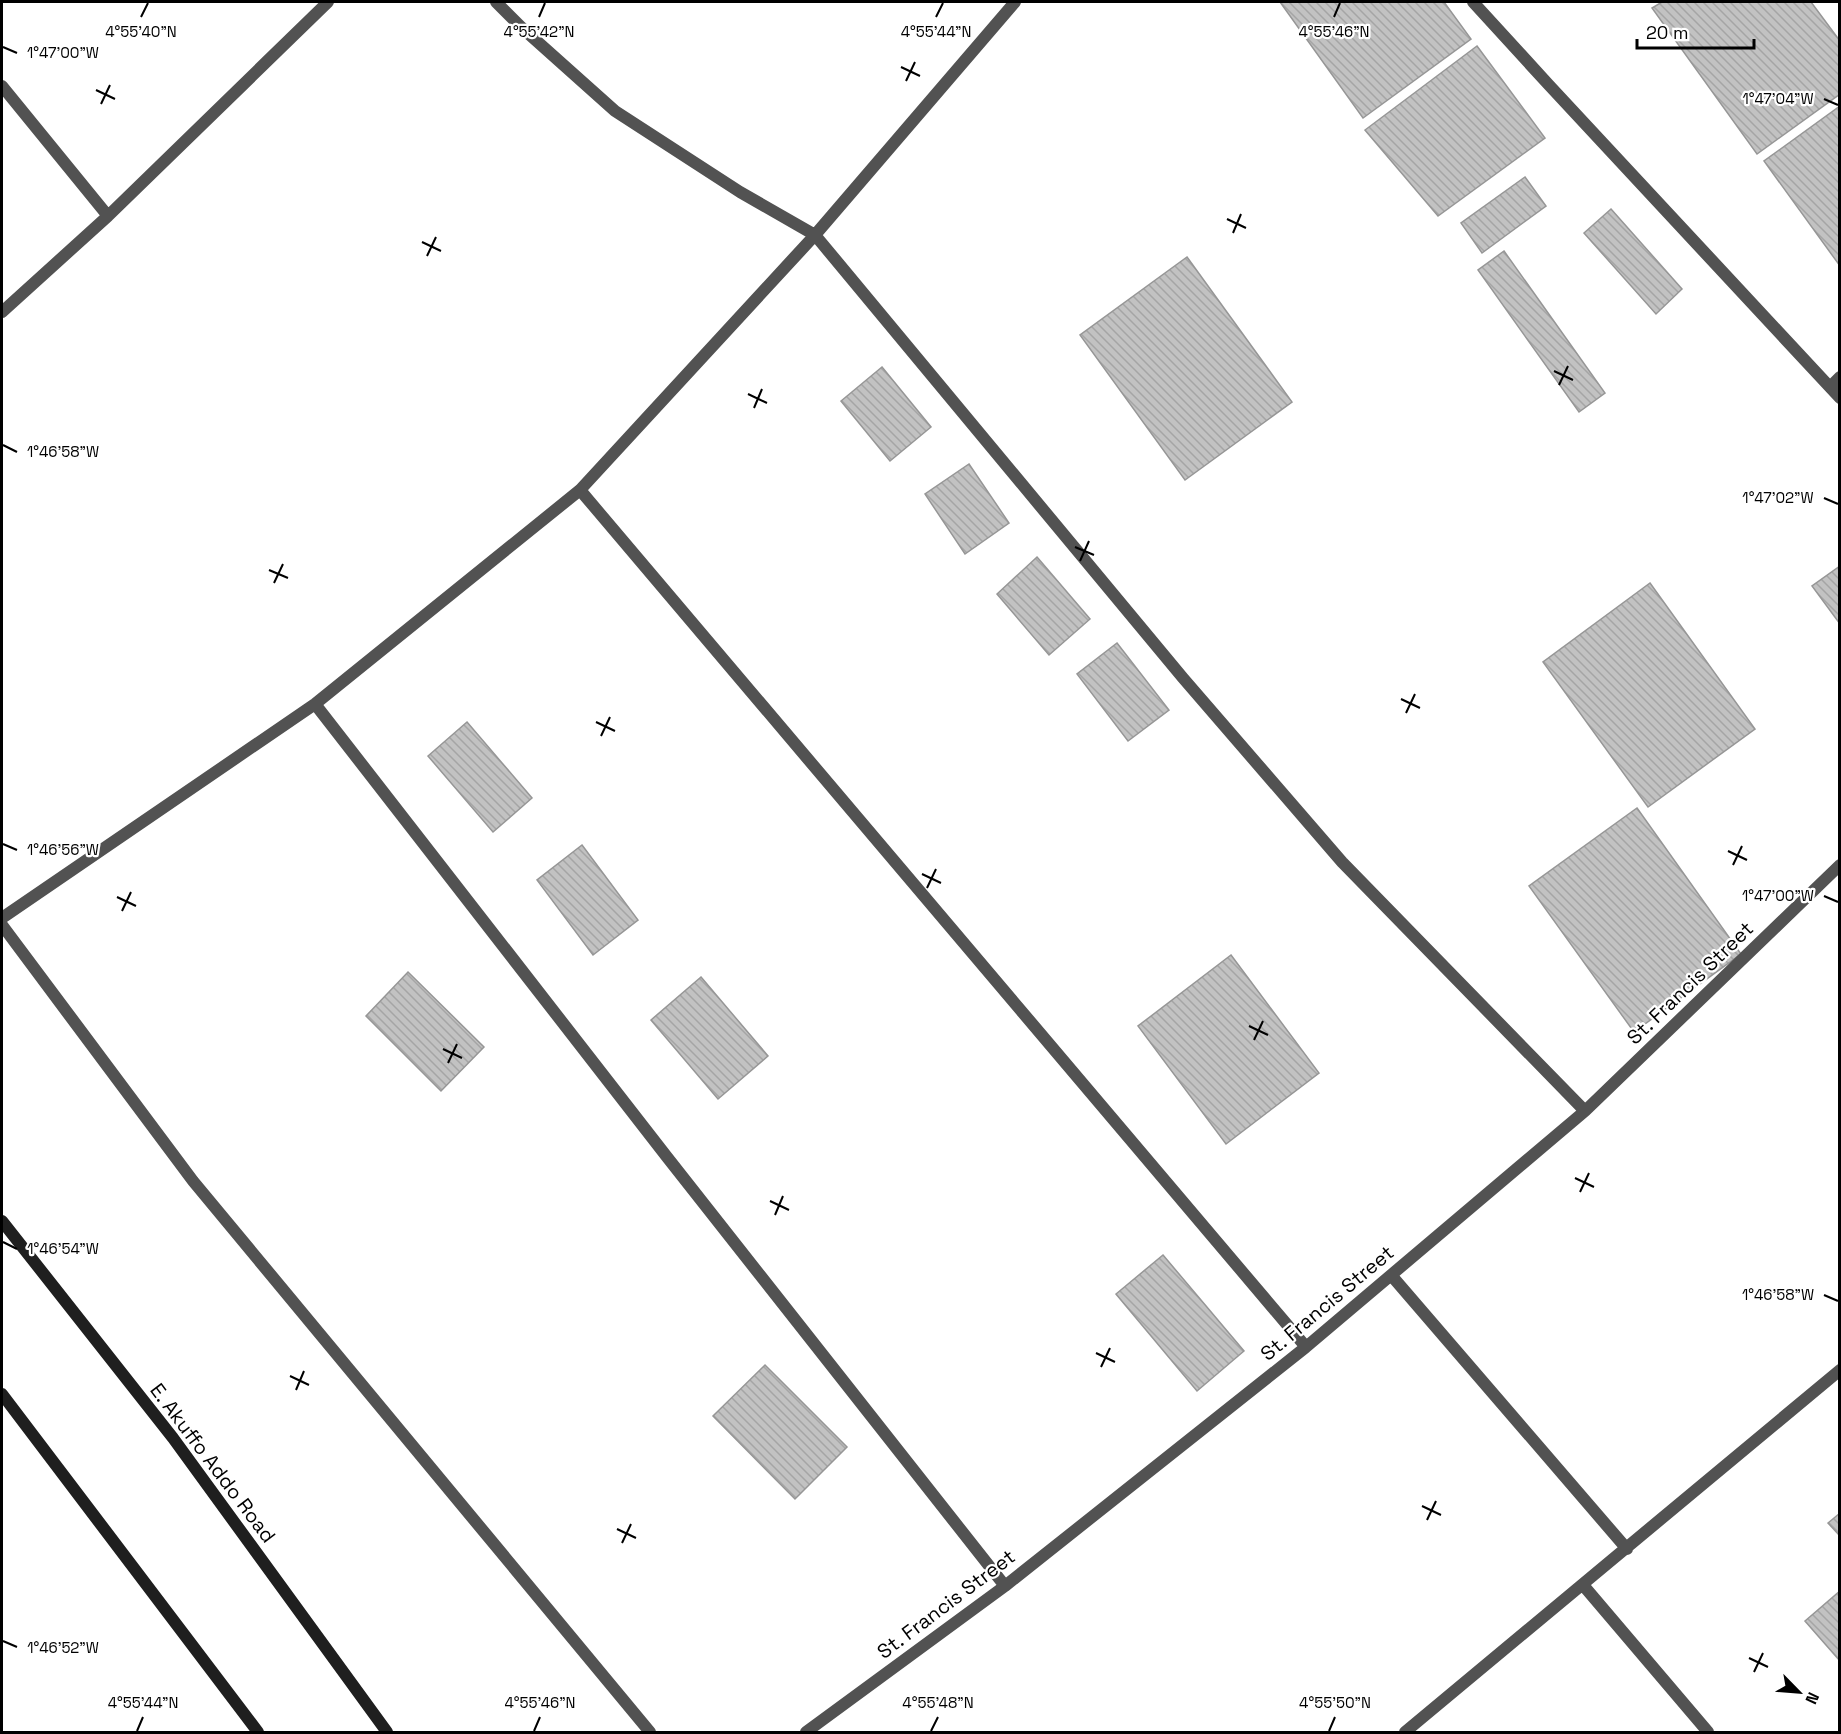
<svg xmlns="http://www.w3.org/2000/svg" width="1841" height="1734" font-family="'Space Grotesk',sans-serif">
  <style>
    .building { fill: url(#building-back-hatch); stroke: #969696; stroke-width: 1.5 }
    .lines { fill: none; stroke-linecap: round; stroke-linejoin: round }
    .street { stroke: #525252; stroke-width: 12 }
    .secondary { stroke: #1f1f1f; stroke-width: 12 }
    .ticks { fill: none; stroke: #000; stroke-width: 2 }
    .labels { text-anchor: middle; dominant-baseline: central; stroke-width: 4.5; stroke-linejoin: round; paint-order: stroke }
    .street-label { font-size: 20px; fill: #000; stroke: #fff }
    .ticks-label { font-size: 15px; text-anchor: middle; fill: #000; stroke: #fff; stroke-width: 4.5; stroke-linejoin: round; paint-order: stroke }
  </style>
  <defs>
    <pattern id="building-back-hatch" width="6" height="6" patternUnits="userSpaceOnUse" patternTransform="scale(1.5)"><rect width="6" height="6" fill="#c2c2c2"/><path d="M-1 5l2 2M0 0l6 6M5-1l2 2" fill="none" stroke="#a5a5a5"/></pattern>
  </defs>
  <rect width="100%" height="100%" fill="#fff"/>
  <path class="building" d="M1280,2H1444L1471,39L1363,118Z
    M1662,2H1811L1840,41V94L1757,154L1652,8Z
    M1477,46L1545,138L1438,216L1365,130Z
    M1840,106V266L1764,161Z
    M1525,177L1546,206L1482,253L1461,223Z
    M1611,209L1682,289L1656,314L1584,233Z
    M1504,251L1605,393L1579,412L1478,270Z
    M1187,257L1292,402L1185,480L1080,335Z
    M882,367L931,427L890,461L841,401Z
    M969,464L1009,523L965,554L925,494Z
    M1037,557L1090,619L1049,655L997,594Z
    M1840,566V624L1812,586Z
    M1650,583L1755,729L1648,807L1543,662Z
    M1117,643L1169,710L1128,741L1077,674Z
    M467,722L532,798L493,832L428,756Z
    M1637,808L1741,954L1634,1032L1529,886Z
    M582,845L638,920L593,955L537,880Z
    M1231,955L1319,1073L1226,1144L1138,1026Z
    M408,972L484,1047L441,1091L366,1016Z
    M701,977L768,1056L718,1099L651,1020Z
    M1163,1255L1244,1351L1197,1391L1116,1294Z
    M765,1365L847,1447L795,1499L713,1416Z
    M1840,1513V1536L1828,1523Z
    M1840,1591V1661L1805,1621Z"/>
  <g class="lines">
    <path class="street" d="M496,2L521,27L615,111L740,192L815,235L1183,678L1342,862L1585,1111
      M1473,2L1548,84L1840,398
      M2,86L108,216
      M2,312L108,216L328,2
      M1830,387L1840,377
      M580,490L1306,1347
      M315,704L667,1157L1005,1586
      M2,918L315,704L580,490L815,235L1015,2
      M2,925L193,1181L650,1732
      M1391,1275L1627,1549
      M1583,1585L1708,1732
      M806,1732L1005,1586L1306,1347L1585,1111L1840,865
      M1405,1732L1840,1370"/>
    <path class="secondary" d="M2,1221L173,1438L387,1732
      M2,1394L258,1732"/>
  </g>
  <path class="ticks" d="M141,17L148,3M539,17L545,3M936,17L943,3M1334,17L1340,3M3,47L17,53M901,67L920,76M906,81L915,62M96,90L115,99M1824,99L1838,105M101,104L110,85M1227,219L1246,228M1233,233L1241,214M422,242L441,251M427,256L436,237M1554,371L1573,380M1559,385L1568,366M748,394L767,403M754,408L762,389M3,445L17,452M1824,498L1838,504M1075,547L1094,555M1080,561L1089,541M269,570L288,578M274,583L283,564M1401,699L1420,708M1406,713L1415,694M596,722L615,731M601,736L610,717M3,844L17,850M1728,851L1747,860M1733,865L1742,846M922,874L941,883M927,888L936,869M1824,896L1838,902M117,897L136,906M122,911L131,892M1249,1026L1268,1035M1254,1040L1263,1021M443,1049L462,1058M448,1063L457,1044M1575,1178L1594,1187M1580,1192L1589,1173M770,1201L789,1210M775,1215L783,1196M3,1242L17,1249M1824,1295L1838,1301M1096,1353L1115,1362M1101,1367L1110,1348M290,1376L309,1385M296,1390L304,1371M1422,1506L1441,1515M1427,1520L1436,1501M617,1529L636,1538M622,1543L631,1524M3,1641L17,1647M1749,1658L1768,1667M1754,1672L1763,1653M137,1731L143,1717M534,1731L540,1717M931,1731L938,1717M1329,1731L1335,1717"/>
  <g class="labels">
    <g class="street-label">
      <text transform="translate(1690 983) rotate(-44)">St. Francis Street</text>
      <text transform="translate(1327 1303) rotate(-40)">St. Francis Street</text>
      <text transform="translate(213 1463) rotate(53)">E. Akuffo Addo Road</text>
      <text transform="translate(946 1604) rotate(-37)">St. Francis Street</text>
    </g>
  </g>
  <g class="ticks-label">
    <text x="141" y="37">4°55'40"N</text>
    <text x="539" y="37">4°55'42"N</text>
    <text x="936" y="37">4°55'44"N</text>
    <text x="1334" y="37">4°55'46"N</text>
    <text x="63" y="58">1°47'00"W</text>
    <text x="1778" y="104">1°47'04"W</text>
    <text x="63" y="457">1°46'58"W</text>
    <text x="1778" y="503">1°47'02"W</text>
    <text x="63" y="855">1°46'56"W</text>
    <text x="1778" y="901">1°47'00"W</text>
    <text x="63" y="1254">1°46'54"W</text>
    <text x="1778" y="1300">1°46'58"W</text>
    <text x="63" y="1653">1°46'52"W</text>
    <text x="143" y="1708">4°55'44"N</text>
    <text x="540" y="1708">4°55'46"N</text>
    <text x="938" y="1708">4°55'48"N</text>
    <text x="1335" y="1708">4°55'50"N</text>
  </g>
  <rect width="1841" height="1734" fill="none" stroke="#000000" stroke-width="6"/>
  <g transform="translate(1799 1692) rotate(115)" stroke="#ffffff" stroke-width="4.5" paint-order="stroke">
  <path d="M0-4.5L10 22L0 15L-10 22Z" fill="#000000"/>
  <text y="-9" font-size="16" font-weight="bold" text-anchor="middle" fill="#000000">N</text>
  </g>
  <path d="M1637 39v9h117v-9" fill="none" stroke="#000000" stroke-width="3"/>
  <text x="1646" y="39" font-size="18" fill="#000000" stroke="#ffffff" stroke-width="4.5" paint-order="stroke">20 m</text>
</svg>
